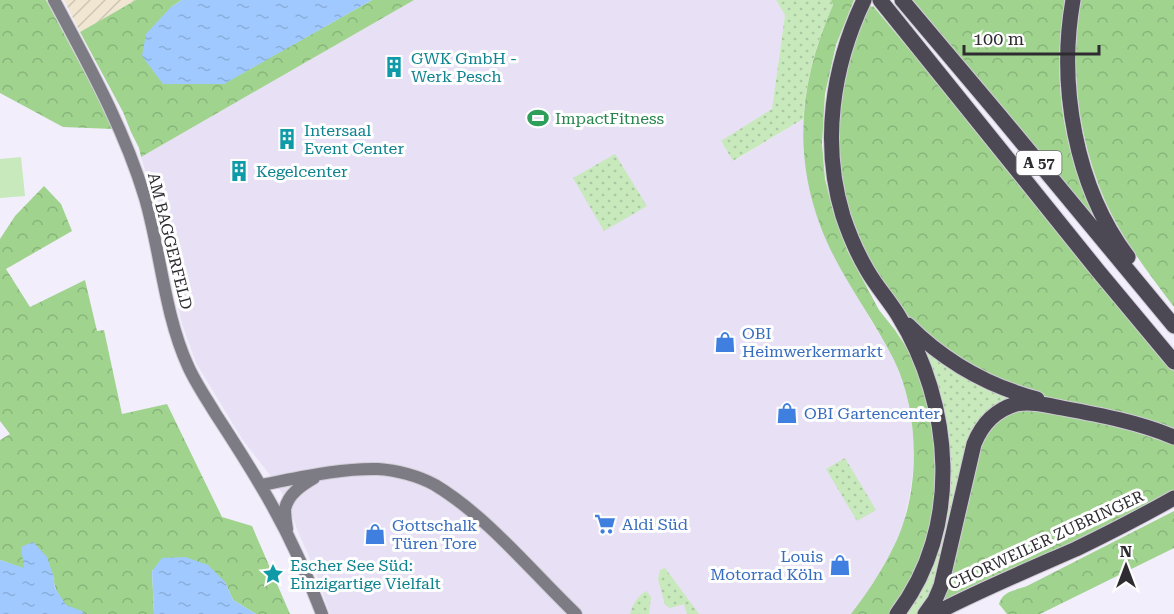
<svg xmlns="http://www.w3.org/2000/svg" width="1174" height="614" font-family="'Roboto Serif',serif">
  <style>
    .built { fill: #e8e0f4 }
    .industrial { fill: url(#industrial-furrows) }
    .grass { fill: url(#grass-dots) }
    .forest { fill: url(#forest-crowns) }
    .pitch { fill: #c7e9bc }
    .water { fill: url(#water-ripples) }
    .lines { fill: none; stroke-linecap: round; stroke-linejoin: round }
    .secondary-casing { stroke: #d0cbd6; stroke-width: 14 }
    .highway-casing { stroke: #d0cbd6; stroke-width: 17 }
    .secondary { stroke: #7d7b83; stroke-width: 12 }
    .highway { stroke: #4c4954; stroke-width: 15 }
    .labels { text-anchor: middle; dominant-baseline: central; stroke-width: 6; stroke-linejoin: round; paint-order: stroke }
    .shield { fill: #fefefe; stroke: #6c6b6e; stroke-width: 1.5 }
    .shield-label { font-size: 15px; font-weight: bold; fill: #2e2c30 }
    .culture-label { font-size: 16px; fill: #0d838f; stroke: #fefefe; text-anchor: start }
    .leisure-label { font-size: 16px; fill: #27864d; stroke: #fefefe; text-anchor: start }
    .street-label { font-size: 16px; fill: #2e2c30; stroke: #fefefe }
    .shop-label { font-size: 16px; fill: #366cbe; stroke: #fefefe; text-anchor: start }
  </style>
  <defs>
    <pattern id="industrial-furrows" width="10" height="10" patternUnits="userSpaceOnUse" patternTransform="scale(1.5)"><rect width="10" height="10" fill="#f1e6d1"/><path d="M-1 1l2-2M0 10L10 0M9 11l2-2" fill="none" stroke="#cfc5b4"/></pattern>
    <pattern id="grass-dots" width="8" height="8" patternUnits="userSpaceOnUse" patternTransform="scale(1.5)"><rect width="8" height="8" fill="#c7e9bc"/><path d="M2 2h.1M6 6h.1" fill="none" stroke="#abc8a2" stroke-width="1.8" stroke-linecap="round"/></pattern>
    <pattern id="forest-crowns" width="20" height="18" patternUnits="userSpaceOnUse" patternTransform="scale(1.5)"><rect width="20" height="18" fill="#9fd38e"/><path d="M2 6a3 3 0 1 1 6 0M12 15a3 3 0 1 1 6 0" fill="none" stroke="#89b57b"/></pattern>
    <pattern id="water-ripples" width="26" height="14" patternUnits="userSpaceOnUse" patternTransform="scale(1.5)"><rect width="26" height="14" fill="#a0caff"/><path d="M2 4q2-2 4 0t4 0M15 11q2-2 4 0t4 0" fill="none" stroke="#8aaedb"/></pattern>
  </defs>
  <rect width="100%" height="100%" fill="#f3eefb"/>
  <path class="built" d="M414,0H776L785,15L772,109L721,142L734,161L803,119L807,173L812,198L820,225L831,250L846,278L895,361L905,389L911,416L914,445L913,471L909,498L903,525L893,548L878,575L861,602L851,614H330L314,568L298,532L287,501L273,479L242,439L196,363L182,324L156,205L141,157Z"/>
  <path class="industrial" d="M64,0H136L80,32Z"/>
  <path class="grass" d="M776,0H831L833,5C816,43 807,77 803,119L733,161L721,141L772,109L785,15Z
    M615,154L647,206L604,231L573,178Z
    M916,341L1015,399L938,579L919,614H901L917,590Z
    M845,458L876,510L857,521L826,469Z
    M665,568L699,614H687L684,604L670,608L665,605L658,579L660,570Z
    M646,591L651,597L649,614H630C632,605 638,596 646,591Z"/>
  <path class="forest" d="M0,0H46L89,81L113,129L63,127L0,93Z
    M136,0H182L171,7L223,84L372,0H414L141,157L139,148L131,132L123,112L80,32Z
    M831,0H854L836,45L825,94L822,144L825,179L833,211L847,250L879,310L895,330L910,353L931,403L939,484L923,556L892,614H851C870,590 893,554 903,524C920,475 917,407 894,360C871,314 838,274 820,225C792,149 801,78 833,5Z
    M913,0H1065C1052,75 1061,148 1096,217L1094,218Z
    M1081,0H1174V307C1149,274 1123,240 1106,203C1078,139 1069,69 1081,0Z
    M870,5L872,7L873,6L965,116L1174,371V429L1124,413L1039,395L1006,384L944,349L910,318L897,303L874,271L854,229L841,183L839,163L838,110L850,51Z
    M44,186L61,204L72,231L6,269L30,307L85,280L97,331L104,330L122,414L167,404L222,517L252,526L290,614H256L233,600L225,582L152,570L154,614H85C80,610 73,610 67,606C57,599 54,585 53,575L25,569L0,560V440L10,434L0,421V239L15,216Z
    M1026,407L1120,427L1174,445V493L1124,520L937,605L973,461L995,419Z
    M1174,511V548L1040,614H1007L999,604C1004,589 1017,591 1029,585Z"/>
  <path class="pitch" d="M21,157L25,196L0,198V159Z"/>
  <path class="water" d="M182,0H372L224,84H163L142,56L146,34L171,7Z
    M33,542L47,557L53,575L55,588L66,605L82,611L85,614H0V560L24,568L21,547Z
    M185,557L208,565L225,582L233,600L256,614H154L152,571L162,558Z"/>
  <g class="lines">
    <defs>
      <path id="secondary" d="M54,0C88,64 124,128 145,198C161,253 164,313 188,366C195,382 206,398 215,413C230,436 245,459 259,483C284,524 305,569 322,614
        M261,485C298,478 340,468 378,469C396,470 419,476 435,485C488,517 531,571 576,614
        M287,529C286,523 285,515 285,509C288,494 302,485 314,478"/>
      <path id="highway" d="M864,0C832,67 821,144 843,216C849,234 857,253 867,270C876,286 888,299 898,315C953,404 963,528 897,614
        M880,0L1099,272L1174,362
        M902,0L1000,116L1174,326
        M1073,0C1058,85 1075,187 1128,257
        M908,325C944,361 988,386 1037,399
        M925,614L935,600L941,586L974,444C982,424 995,410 1016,404C1031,401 1047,405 1062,408C1100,415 1138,422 1174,437
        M934,614C980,590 1028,570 1076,549C1109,533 1142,516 1174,498"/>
    </defs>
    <use href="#secondary" class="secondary-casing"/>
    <use href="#highway" class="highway-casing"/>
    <use href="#secondary" class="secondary"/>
    <use href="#highway" class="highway"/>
  </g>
  <defs>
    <symbol id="building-bare" viewBox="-9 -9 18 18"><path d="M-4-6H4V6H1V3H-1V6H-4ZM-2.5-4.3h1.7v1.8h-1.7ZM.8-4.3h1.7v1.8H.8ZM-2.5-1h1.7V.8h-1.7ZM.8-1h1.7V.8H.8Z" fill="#0f9aa8" stroke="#fefefe" stroke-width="2.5" paint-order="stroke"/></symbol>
    <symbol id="stadium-bare" viewBox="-9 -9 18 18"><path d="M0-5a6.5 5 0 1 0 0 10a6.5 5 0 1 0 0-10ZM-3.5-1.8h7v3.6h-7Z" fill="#2e9e5b" stroke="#fefefe" stroke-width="2.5" paint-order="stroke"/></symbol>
    <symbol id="shop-bare" viewBox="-9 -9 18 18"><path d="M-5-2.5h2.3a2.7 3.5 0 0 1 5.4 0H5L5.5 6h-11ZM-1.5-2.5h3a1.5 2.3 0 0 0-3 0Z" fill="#3f7fe0" stroke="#fefefe" stroke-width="2.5" paint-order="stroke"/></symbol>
    <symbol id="supermarket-bare" viewBox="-9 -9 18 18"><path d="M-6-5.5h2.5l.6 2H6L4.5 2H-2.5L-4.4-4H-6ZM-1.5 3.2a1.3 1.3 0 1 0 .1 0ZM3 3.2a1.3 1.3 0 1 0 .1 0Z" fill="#3f7fe0" stroke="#fefefe" stroke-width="2.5" paint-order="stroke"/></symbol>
    <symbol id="sight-bare" viewBox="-9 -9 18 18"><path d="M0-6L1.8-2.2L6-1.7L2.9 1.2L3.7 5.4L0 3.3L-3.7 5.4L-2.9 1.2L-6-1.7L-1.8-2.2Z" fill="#0f9aa8" stroke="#fefefe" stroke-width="2.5" paint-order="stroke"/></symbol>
  </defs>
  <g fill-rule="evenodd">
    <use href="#building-bare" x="379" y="52" width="30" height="30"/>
    <use href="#stadium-bare" x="523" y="103" width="30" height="30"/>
    <use href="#building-bare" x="272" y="124" width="30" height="30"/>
    <use href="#building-bare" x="224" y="156" width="30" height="30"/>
    <use href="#shop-bare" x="710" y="327" width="30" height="30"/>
    <use href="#shop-bare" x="772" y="398" width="30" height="30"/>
    <use href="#supermarket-bare" x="590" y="509" width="30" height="30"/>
    <use href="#shop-bare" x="360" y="519" width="30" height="30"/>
    <use href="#shop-bare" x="825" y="550" width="30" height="30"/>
    <use href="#sight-bare" x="258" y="559" width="30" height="30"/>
  </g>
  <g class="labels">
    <rect class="shield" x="1016.5" y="151" width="45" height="24" rx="4.5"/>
    <g class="shield-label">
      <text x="1039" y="163">A 57</text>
    </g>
    <g class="culture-label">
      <text x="411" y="58">GWK GmbH -<tspan x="411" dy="18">Werk Pesch</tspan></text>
      <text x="304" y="130">Intersaal<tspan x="304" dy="18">Event Center</tspan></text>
      <text x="256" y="171">Kegelcenter</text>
      <text x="290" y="565">Escher See Süd:<tspan x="290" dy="18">Einzigartige Vielfalt</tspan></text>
    </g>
    <g class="leisure-label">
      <text x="555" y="118">ImpactFitness</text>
    </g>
    <g class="street-label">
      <text transform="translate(170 241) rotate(76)">AM BAGGERFELD</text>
      <text transform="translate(1046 540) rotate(-25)">CHORWEILER ZUBRINGER</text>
    </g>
    <g class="shop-label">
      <text x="742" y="333">OBI<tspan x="742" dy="18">Heimwerkermarkt</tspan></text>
      <text x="804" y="413">OBI Gartencenter</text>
      <text x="622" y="524">Aldi Süd</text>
      <text x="392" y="525">Gottschalk<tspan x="392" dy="18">Türen Tore</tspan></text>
      <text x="823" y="556" text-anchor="end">Louis<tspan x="823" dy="18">Motorrad Köln</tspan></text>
    </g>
  </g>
  <g transform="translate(1126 566)" stroke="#fefefe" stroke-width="4.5" paint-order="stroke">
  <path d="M0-4.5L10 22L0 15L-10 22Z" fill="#2e2c30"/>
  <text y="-9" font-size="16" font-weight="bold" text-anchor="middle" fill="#2e2c30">N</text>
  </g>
  <path d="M964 45v9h135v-9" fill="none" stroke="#2e2c30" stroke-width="3"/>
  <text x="973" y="45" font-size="18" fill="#2e2c30" stroke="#fefefe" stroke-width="4.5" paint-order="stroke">100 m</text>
</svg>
